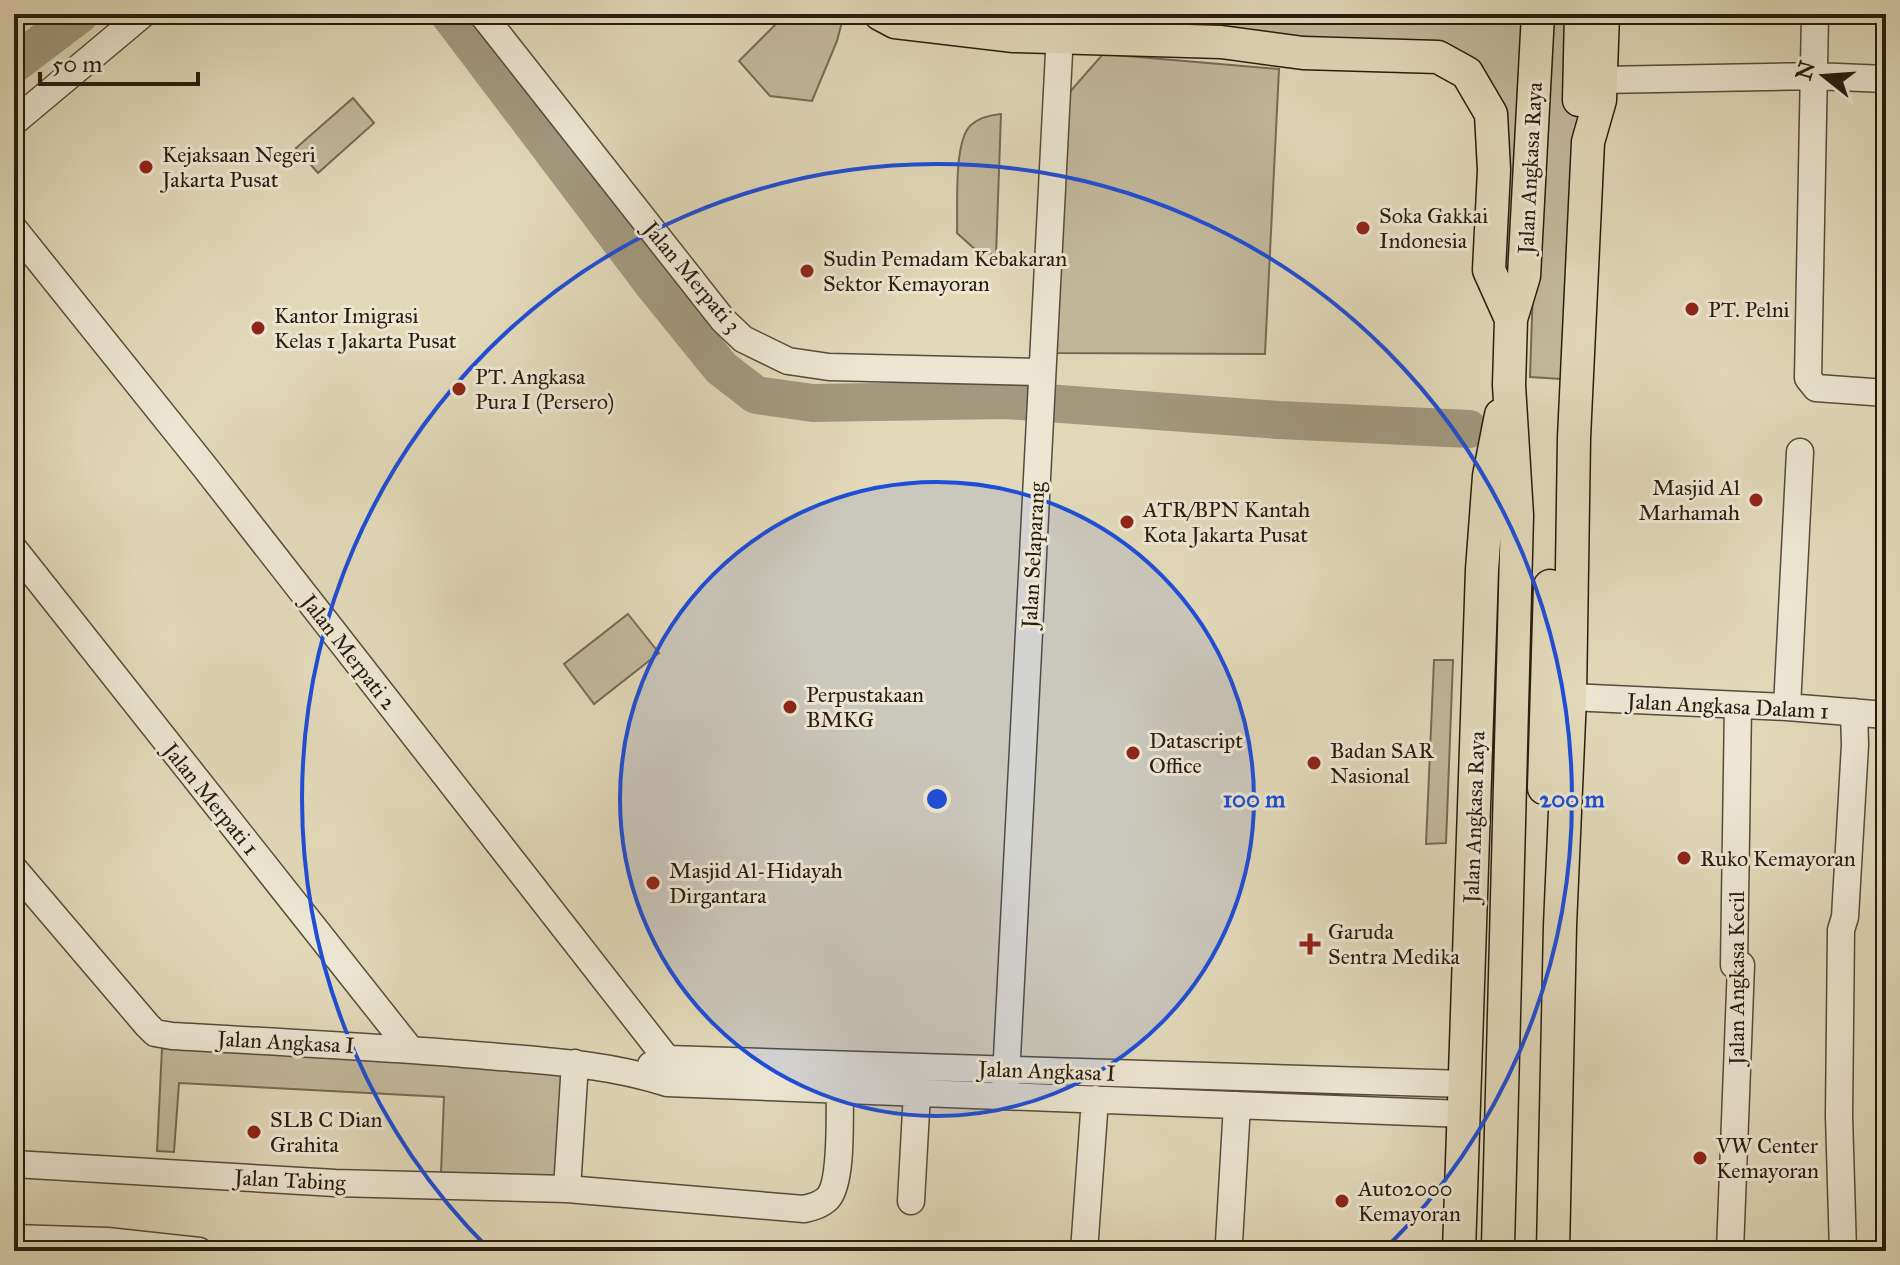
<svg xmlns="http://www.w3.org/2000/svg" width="1900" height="1265" font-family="'IM FELL Great Primer',serif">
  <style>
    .green { fill: #c2b99c; stroke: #746b56; stroke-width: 2 }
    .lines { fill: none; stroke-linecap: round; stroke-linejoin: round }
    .river { stroke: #a2997f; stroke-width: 38 }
    .minor-casing { stroke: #564c3a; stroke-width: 29 }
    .major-casing { stroke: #271d0f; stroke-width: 35 }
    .minor { stroke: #ece6d2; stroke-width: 26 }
    .major { stroke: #e2d9b9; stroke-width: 32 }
    .ring { fill: none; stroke: #1d4ed8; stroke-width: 4 }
    .poi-dot { fill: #8f2418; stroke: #ece6d2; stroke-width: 3 }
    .labels { text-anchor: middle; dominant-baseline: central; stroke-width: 6; stroke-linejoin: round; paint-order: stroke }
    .poi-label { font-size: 22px; fill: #271d0f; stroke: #ece6d2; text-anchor: start }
    .street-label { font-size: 22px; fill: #271d0f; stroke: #ece6d2 }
    .centre { fill: #1d4ed8; stroke: #ece6d2; stroke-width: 4 }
    .ring-label { font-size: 24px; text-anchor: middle; font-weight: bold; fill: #1d4ed8; stroke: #ece6d2; stroke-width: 6; stroke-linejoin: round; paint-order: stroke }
  </style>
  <rect width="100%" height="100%" fill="#e2d9b9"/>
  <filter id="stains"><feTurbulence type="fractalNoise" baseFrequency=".0025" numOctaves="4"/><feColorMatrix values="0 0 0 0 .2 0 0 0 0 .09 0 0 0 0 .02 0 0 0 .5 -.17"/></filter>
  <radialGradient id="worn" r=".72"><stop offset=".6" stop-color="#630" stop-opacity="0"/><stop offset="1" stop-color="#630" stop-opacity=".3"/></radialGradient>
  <path class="green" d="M786,14H844L837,41L812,101L770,96L739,61Z
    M881,14H1581L1588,142L1577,380L1530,377L1538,138L1511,319L1492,197L1467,73Z
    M1103,54L1279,69L1265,354L1050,353L1068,94Z
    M353,98L374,123L318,173L296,148Z
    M1001,114L996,255L977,251L957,233C958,208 953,141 971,125C980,117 990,115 1001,114Z
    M628,614L659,653L594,704L564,664Z
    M1434,660H1453L1446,843L1426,844Z
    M162,1048L562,1069L556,1179L441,1173L444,1097L179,1083L174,1152L157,1151Z"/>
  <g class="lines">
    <path class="river" d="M449,14L653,284L721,368L756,395L813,403L1005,400L1279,420L1469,429
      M14,64L80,14"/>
    <defs>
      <path id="minor" d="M482,14L723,320L743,339L788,361L829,367L1042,372
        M1815,14L1808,378L1816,388L1886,393
        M1601,80L1814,76L1886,79
        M14,122L143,14
        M14,229L204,466L667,1059V1083
        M14,549L410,1049
        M1570,697L1787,707L1886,715
        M1787,707L1800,452
        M14,869L147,1025L155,1033L172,1036C277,1042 383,1047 488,1056C548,1061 609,1064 667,1083L1464,1114
        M651,1065L667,1059L1465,1084
        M1005,1096L1061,14
        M14,1164L335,1183L567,1189L804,1209C813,1207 821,1205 828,1198C843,1181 839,1114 840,1089
        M567,1189L575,1063
        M911,1201L917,1093
        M14,1238L107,1241L199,1251
        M1229,1242L1237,1105
        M1084,1251L1095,1099
        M1730,1251L1741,965H1734L1738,705
        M1843,1251L1839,1116L1841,930L1845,917L1855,745L1854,712"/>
      <path id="major" d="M880,14L895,22L1014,36L1221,42L1303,53L1438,57L1467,73L1491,114L1494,170L1489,270L1511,319
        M1579,100L1581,14
        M1544,788L1550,586
        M1498,1246L1517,515L1509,385L1511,319L1524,276L1538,14
        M1459,1251L1482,570L1489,476L1501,415
        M1553,1251L1560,926L1570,697L1574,438L1588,142L1600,100L1603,14"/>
    </defs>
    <use href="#minor" class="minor-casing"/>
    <use href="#major" class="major-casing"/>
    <use href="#minor" class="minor"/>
    <use href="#major" class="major"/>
  </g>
  <circle cx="937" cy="799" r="317" fill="#1d4ed8" fill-opacity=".12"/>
  <g class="ring">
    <circle cx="937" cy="799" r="317"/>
    <path d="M488 1248A635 635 0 1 1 1386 1248"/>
  </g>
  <g class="poi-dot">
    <circle cx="146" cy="167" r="8"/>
    <circle cx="1363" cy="228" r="8"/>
    <circle cx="807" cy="271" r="8"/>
    <circle cx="1692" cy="309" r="8"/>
    <circle cx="258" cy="328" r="8"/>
    <circle cx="459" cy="389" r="8"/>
    <circle cx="1756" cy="500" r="8"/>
    <circle cx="1127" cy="522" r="8"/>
    <circle cx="790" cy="707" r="8"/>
    <circle cx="1133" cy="753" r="8"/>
    <circle cx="1314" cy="763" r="8"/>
    <circle cx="1684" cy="858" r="8"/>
    <circle cx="653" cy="883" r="8"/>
    <path d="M1306 932h8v8h8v8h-8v8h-8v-8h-8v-8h8z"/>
    <circle cx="254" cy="1132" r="8"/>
    <circle cx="1700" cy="1158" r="8"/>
    <circle cx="1342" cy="1201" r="8"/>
  </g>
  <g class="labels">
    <g class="poi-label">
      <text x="162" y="154">Kejaksaan Negeri<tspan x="162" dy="25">Jakarta Pusat</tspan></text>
      <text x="1379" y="215">Soka Gakkai<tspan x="1379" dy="25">Indonesia</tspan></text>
      <text x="823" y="258">Sudin Pemadam Kebakaran<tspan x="823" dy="25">Sektor Kemayoran</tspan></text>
      <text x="1708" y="309">PT. Pelni</text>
      <text x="274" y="315">Kantor Imigrasi<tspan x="274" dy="25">Kelas 1 Jakarta Pusat</tspan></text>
      <text x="475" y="376">PT. Angkasa<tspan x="475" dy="25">Pura I (Persero)</tspan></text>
      <text x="1740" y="487" text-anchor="end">Masjid Al<tspan x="1740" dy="25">Marhamah</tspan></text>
      <text x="1143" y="509">ATR/BPN Kantah<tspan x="1143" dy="25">Kota Jakarta Pusat</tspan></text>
      <text x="806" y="694">Perpustakaan<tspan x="806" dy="25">BMKG</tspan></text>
      <text x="1149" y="740">Datascript<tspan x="1149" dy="25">Office</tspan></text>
      <text x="1330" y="750">Badan SAR<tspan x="1330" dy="25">Nasional</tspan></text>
      <text x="1700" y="858">Ruko Kemayoran</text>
      <text x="669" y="870">Masjid Al-Hidayah<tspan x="669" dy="25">Dirgantara</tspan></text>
      <text x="1328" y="931">Garuda<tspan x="1328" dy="25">Sentra Medika</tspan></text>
      <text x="270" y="1119">SLB C Dian<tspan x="270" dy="25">Grahita</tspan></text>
      <text x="1716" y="1145">VW Center<tspan x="1716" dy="25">Kemayoran</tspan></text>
      <text x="1358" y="1188">Auto2000<tspan x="1358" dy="25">Kemayoran</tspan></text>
    </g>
    <g class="street-label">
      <text transform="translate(1530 168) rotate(-87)">Jalan Angkasa Raya</text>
      <text transform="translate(692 277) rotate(50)">Jalan Merpati 3</text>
      <text transform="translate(1033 555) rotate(-87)">Jalan Selaparang</text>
      <text transform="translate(349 652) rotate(52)">Jalan Merpati 2</text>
      <text transform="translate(1728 706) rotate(3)">Jalan Angkasa Dalam 1</text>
      <text transform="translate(211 799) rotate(51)">Jalan Merpati 1</text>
      <text transform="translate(1474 817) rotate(-88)">Jalan Angkasa Raya</text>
      <text transform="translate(1736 978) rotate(-90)">Jalan Angkasa Kecil</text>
      <text transform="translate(286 1042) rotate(3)">Jalan Angkasa I</text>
      <text transform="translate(1047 1071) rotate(2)">Jalan Angkasa I</text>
      <text transform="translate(290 1180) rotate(3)">Jalan Tabing</text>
    </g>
  </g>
  <circle cx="937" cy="799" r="12" class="centre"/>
  <g class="ring-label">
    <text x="1254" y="807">100 m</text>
    <text x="1572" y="807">200 m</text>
  </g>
  <rect width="1900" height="1265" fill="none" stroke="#e2d9b9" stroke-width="48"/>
  <rect x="16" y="16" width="1868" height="1233" fill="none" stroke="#271d0f" stroke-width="4"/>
  <rect x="24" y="24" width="1852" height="1217" fill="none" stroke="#271d0f" stroke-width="2"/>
  <g transform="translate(1824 76) rotate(287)" stroke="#ece6d2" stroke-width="6" paint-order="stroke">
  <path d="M0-6L14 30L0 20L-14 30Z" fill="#271d0f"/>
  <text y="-12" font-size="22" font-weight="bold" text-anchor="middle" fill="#271d0f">N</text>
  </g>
  <path d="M40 72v12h158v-12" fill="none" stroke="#271d0f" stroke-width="4"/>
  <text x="52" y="72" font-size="24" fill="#271d0f" stroke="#ece6d2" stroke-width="6" paint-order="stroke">50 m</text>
  <rect width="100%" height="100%" filter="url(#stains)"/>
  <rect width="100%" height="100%" fill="url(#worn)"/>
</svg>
